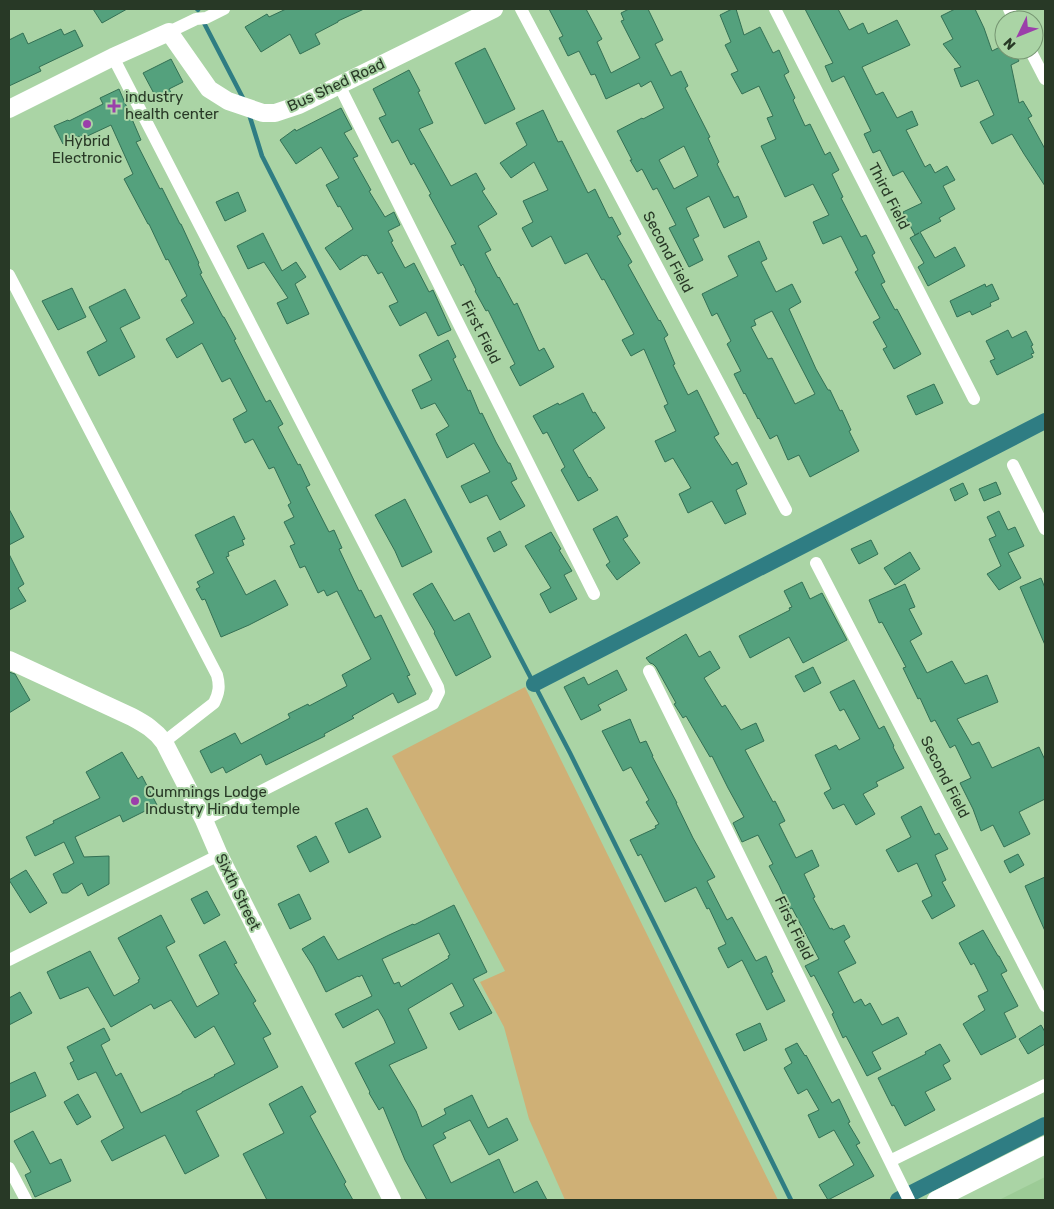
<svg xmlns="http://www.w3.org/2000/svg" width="1054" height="1209" font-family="Rubik,sans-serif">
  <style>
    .built { fill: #9ccb96 }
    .green { fill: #cfb076 }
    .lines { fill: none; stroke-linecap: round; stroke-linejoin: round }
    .stream { stroke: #2f7d83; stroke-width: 4.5 }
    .canal { stroke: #2f7d83; stroke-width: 16 }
    .building { fill: #54a17d; stroke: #337054; fill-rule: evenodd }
    .street { stroke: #fff; stroke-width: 12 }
    .secondary { stroke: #fff; stroke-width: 18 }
    .poi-dot { fill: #9b3faa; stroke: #aad4a5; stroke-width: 2 }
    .labels { text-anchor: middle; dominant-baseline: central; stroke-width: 4; stroke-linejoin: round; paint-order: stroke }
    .street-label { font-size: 15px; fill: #283926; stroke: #aad4a5 }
    .poi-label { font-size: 15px; fill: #283926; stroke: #aad4a5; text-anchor: start }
  </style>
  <rect width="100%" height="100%" fill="#aad4a5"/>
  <path class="built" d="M1045,1177V1200H999Z"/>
  <path class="green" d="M525,687L778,1200H565L529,1119L504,1027L480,982L505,971L392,756Z"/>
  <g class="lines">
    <path class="stream" d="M197,9L198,10
      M203,21L245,102
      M249,114L262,156L385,398L570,753L791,1200"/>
    <path class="canal" d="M534,684L1045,421
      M898,1200L1045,1125"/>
  </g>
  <path class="building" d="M93,9H127L102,23Z
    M286,9H364L338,21V22L315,34L320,44L300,54L290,34L261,52L245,27L267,14L269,17Z
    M549,9H586L602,39L597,42L611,73L640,58L621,21L624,20L621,13L629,9H648L663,40L655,44L671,76L681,71L688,86L685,88L710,137L708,138L719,162L717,164L734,198L738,196L747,217L724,228L709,196L686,208L699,236L693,239L703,260L689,267L669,228L676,225L657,188L653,190L642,169L637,172L630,160H632L617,131L642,118L643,119L664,108L651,81L641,87L639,83L606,99L595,74L591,75L579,51L568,56L559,38L563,36ZM684,146L698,176L674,189L659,160Z
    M732,9H736L744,35L760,27L773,53L779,50L789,72L784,75L795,98L793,100L805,126L810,124L825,155L830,152L839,170L832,174L843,197L841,198L861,237L866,235L875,253L872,255L885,282L881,284L895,310L897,309L921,354L894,369L883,349L887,347L873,322L880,318L855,272L858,270L841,236L823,244L813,222L829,215L813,184L785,197L761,146L776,139L767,118L773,116L759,86L742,94L731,74L738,71L725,45L731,42L720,15Z
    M805,9H838L849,30L863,23L868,34L897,20L910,45L862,67L876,95L883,92L897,118L912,111L918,125L906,130L925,167L930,164L935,173L947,166L955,180L943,186L955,209L939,218L941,221L920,232L935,258L955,247L965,266L928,286L918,267L924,263L910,238L919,233L915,235L903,212L922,203L903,171L893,176L880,150L873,153L864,134L871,131L844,76L832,82L825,66L833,63Z
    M955,9H975L984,28L992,51L1004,45V50H1013L1019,61L1011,65L1019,103L1023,101L1032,116L1028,118L1045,149V186L1024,154L1012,134L992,144L980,122L994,115L978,80L961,87L954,69L961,67L943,44L953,39L941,16Z
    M61,29L64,35L75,30L83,46L39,67L41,71L9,86V40L23,33L28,44Z
    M485,48L515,109L485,124L455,63Z
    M171,59L183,82L169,89L173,96L159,103L143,73Z
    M409,70L420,91L418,92L433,123L419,129L451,186L476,173L485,189L482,191L497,214L478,226L491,250L485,253L498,278L499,277L514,305L517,303L539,351L544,348L554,367L520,386L510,367L515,364L488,310L486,311L475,291L476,290L463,264L461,266L451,246L456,244L429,195L431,194L414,163L411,165L398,140L392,143L379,118L386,115L373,89Z
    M119,89L141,140L136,142L160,189L162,188L180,224H181L199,263L198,264L202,273L200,274L223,317H224L236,339L234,340L266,402L270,400L283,424L278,427L298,465L300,464L310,485L306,487L329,532L334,530L342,548L339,549L359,591L361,590L375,618L381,615L410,675L407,676L416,694L398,703L393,693L352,716L354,718L324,734L325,736L266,765L261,754L226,773L223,767L211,773L200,751L235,733L241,744L290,718L288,714L308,704L309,706L347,686L342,675L371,659L337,591L327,596L324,590L318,593L305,566L300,568L290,546L295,544L284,522L294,517L288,505L291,503L274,467L269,469L253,439L245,443L233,419L247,411L230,378L222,382L202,343L177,358L166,339L194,323L181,300L187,296L168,259L166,260L149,224H148L124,179L133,174L111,125L81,139L79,136L63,144L54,126L68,120L69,121L103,104L100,98Z
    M341,108L352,129L344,133L358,156L353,158L371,190L369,191L385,217L394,212L400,225L388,231L393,241L391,242L405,268L414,263L429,292L433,290L451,330L438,336L426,312L400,326L389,306L398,302L382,272L378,274L367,255L364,256L363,255L340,270L325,248L353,229L340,206L338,207L326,185L339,178L321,147L296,164L280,140L295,129L296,131Z
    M543,110L558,142L562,141L588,193L595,189L609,218L612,217L621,234L617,236L632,262L628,265L659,321L660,320L668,335L664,338L675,364L673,365L688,395L697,390L719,434L714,437L732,465L737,462L747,484L736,490L746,514L725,524L712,501L688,513L679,494L691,488L673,458L665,462L655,441L676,431L664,406L668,404L644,349L631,356L622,340L634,334L604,279L602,280L587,253L565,264L551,236L532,247L522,228L533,222L523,201L548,190L534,162L511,178L500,163L527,145L516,123Z
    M238,192L246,211L225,221L216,202Z
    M263,233L282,271L296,262L306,277L295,284L309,314L287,324L277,303L288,298L264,262L248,269L237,246Z
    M759,241L767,259L761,262L776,292L792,284L801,302L789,309L816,369L828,390H830L840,411L842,410L851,430L849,431L859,451L810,477L799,455L788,460L777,435L770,439L759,418L758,419L745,393L744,394L734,374L741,371L727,344L731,341L717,313L712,316L702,294L738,276L728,256ZM772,311L815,394L795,404L772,358L768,359L751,327L756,325L754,320Z
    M985,284L986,287L992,284L999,299L990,303L991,306L972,315L970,311L957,317L950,301Z
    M72,288L86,317L58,330L42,301Z
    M125,289L140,318L120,328L135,357L99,376L87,352L107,341L89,307Z
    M1008,330L1012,338L1026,331L1033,345L1031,346L1034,353L1031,354L1033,357L997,375L990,361L995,359L986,341Z
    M448,340L456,357L453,359L468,391L470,390L480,414L482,413L496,442L508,463H510L517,479L511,482L525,506L500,520L487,495L470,503L461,486L490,472L474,443L447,458L436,434L449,426L435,403L421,409L412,390L432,380L419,355Z
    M934,384L943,403L916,415L907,396Z
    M583,393L593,413L595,412L605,428L573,450L589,478L590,477L598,490L578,501L561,470L565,467L547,432L543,434L533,416L558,403L559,405Z
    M996,482L1001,494L984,501L979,489Z
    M963,483L968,494L955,501L950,489Z
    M405,499L432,552L402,567L395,551L375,515Z
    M9,509L24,537L9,545Z
    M999,511L1008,530L1015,527L1024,546L1008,553L1021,578L999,590L987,574L1001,566L989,539L996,536L987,517Z
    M234,516L245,539L242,540L244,545L228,552L229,556L226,557L246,595L275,580L288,605L249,625L221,637L205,599L202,600L196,589L200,587L197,582L214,573L195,535Z
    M617,516L628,536L623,539L640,563L617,580L606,565L610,562L593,529Z
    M500,531L507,545L494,552L487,538Z
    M551,532L561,549L559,550L572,571L564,575L577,599L550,613L540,594L551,588L525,546Z
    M871,540L878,554L859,564L851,549Z
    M910,552L920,569L895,585L884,568Z
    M9,554L24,584L18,588L26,601L9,610Z
    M1041,578L1045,588V645L1020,587Z
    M802,582L810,599L822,593L847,640L803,663L789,637L750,658L739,636L790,610L789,608L792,607L784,591Z
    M432,583L454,621L469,613L491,657L456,676L434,633L435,632L413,594Z
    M905,584L915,607L909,609L922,634L910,641L927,673L952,661L965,684L987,675L998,702L957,719L972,745L979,742L992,768L1039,747L1045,760V799L1019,812L1030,834L1004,847L993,825L981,831L973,809L960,783L971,778L955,745L950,748L935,720L931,722L920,698L918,699L903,668L906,667L882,622L879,623L869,600Z
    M686,634L699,657L710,651L720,668L704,678L722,707L725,705L741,730L756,723L764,741L745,750L773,802L775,801L785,821L779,824L796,858L812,850L819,866L804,874L815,897L813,898L830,929L832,928L833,930L844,925L850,937L844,941L856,963L838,972L854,1003L861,999L865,1006L870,1003L882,1025L898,1017L907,1034L872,1052L881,1069L867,1076L846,1036L843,1038L832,1014L834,1013L814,975L811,977L805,966L819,959L792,908L790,909L779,885L769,866L773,864L758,835L742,842L733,823L744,817L728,788L712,756L710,757L686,716L683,718L676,707L674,704L676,703L656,667L653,664L650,663L646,658Z
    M813,667L821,683L804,692L795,676Z
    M617,670L627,690L598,705L601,710L581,720L564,687L584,677L588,685Z
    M9,672L15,674L30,700L9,713Z
    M854,680L879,729L884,726L894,746L893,747L904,768L876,782L878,786L863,794L875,814L856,825L844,804L833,809L824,793L831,789L815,755L836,745L839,750L860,739L844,709L840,711L830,692Z
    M630,719L640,743L646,741L653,756H652L677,803H676L693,838L715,877L707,881L727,920L732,917L756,961L766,956L773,972L771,973L785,1001L767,1010L742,960L728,968L718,948L726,944L709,908L707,909L696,887L665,902L641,854L638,856L630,840L656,828L655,826L659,824L646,802L649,800L631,767L623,771L602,731Z
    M122,752L138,779L142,776L157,805L123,822L120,815L75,837L84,857L109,856V884L88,896L82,883L67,893H62L53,874L74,863L64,842L35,856L26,837L54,823L53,821L100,798L86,772Z
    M921,806L935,835L939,833L948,849L935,855L946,880L942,882L955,906L932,919L922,901L932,896L917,863L898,872L886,850L911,837L901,817Z
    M367,808L381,837L349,853L335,823Z
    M316,836L329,862L310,872L297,846Z
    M1018,854L1024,865L1010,873L1004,861Z
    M26,870L47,903L30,913L9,880Z
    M1045,877V931L1025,886Z
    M207,891L220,915L204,924L191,899Z
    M299,894L311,919L290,929L278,904Z
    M454,905L487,972L473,979L492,1013L459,1030L450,1013L464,1006L452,983L408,1009L427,1048L389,1065L416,1111L422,1127L446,1114L444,1109L472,1095L488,1128L507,1118L518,1140L489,1155L470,1120L443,1133L446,1138L433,1145L451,1183L499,1159L514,1193L537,1181L547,1200H427L405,1160L383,1107L379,1110L369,1093L370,1092L355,1063L395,1043L384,1019L378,1009L343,1028L335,1014L372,996L362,975L359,977L358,976L326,992L313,966L302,949L324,936L338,960L389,935L413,924L414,925ZM439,933L450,955L448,956L449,958L401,987L399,982L394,984L382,959Z
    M161,915L175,942L166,947L197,1007L219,994L199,955L225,941L237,963L234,964L256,1001L253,1003L271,1034L263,1038L278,1067L196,1111L219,1156L185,1174L165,1135L112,1161L101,1141L124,1128L96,1072L78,1080L70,1063L74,1061L67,1047L104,1028L110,1040L101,1045L116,1076L121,1073L141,1113L182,1093V1092L215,1076L214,1075L235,1064L214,1026L195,1038L171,1000L154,1009L151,1004L111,1027L88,987L60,999L47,972L90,951L114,996L139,982L138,980L140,979L118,938Z
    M983,930L998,956H999L1007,971L1001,974L1018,1006L1004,1013L1016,1037L981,1055L963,1024L985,1010L978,996L988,991L974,963L971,965L959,943Z
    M20,992L32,1013L9,1025V998Z
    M760,1023L767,1040L744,1051L736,1034Z
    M1041,1025L1045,1032V1044L1028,1054L1019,1039Z
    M797,1043L805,1056L806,1055L832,1103L839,1099L850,1122L848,1123L860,1143L856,1145L874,1176L828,1200L819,1185L854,1165L834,1130L819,1138L808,1115L819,1110L807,1089L798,1094L784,1068L792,1063L785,1049Z
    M940,1044L950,1061L943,1065L951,1079L925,1092L935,1110L905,1126L894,1105L892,1106L878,1078L926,1054L925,1052Z
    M35,1072L46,1096L9,1113V1084Z
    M302,1086L316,1112L310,1116L346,1182L344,1184L353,1200H267L243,1154L284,1133L269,1104Z
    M78,1094L91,1117L77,1125L64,1102Z
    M33,1131L50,1164L61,1159L71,1181L35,1197L25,1175L31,1172L14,1141Z"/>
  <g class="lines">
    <path class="street" d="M521,9L786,510
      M775,9L974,399
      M1009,9L1014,20
      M169,32L196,19L206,18L224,9
      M1030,50L1045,79
      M113,57L438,687L439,692L433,704L204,820
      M339,85L594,594
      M9,275L217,675C220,686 219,693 214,703L164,742
      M1013,465L1045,529
      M816,563L1045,1006
      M649,671L909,1200
      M9,960L219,855
      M890,1161L1045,1085
      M9,1168L26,1200"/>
    <path class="secondary" d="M9,109L113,57L169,32L209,89L228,101L263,113H275L299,105L494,9
      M9,660L132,717C145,724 155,730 164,742L204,820L219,855L392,1200
      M936,1200L1045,1145"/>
  </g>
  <g class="poi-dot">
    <path d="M111.5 98.5h5v5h5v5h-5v5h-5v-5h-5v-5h5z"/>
    <circle cx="87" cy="124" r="5"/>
    <circle cx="135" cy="801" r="5"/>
  </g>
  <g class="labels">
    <g class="street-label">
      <text transform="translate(336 85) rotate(-25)">Bus Shed Road</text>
      <text transform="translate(889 196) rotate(63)">Third Field</text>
      <text transform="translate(668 252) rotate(62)">Second Field</text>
      <text transform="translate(481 332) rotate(63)">First Field</text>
      <text transform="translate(945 777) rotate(63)">Second Field</text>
      <text transform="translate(238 892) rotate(64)">Sixth Street</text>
      <text transform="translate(794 928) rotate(64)">First Field</text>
    </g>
    <g class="poi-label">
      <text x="125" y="97">industry<tspan x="125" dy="17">health center</tspan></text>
      <text x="87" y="141" text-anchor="middle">Hybrid<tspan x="87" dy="17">Electronic</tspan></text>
      <text x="145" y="792">Cummings Lodge<tspan x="145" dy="17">Industry Hindu temple</tspan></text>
    </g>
  </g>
  <rect width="1054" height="1209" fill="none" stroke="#283926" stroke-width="20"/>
  <g transform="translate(1019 35) rotate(227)"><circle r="24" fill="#aad4a5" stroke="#769672"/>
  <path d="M0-4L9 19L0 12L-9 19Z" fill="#9b3faa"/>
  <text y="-8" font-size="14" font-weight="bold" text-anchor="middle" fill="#283926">N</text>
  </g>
</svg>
